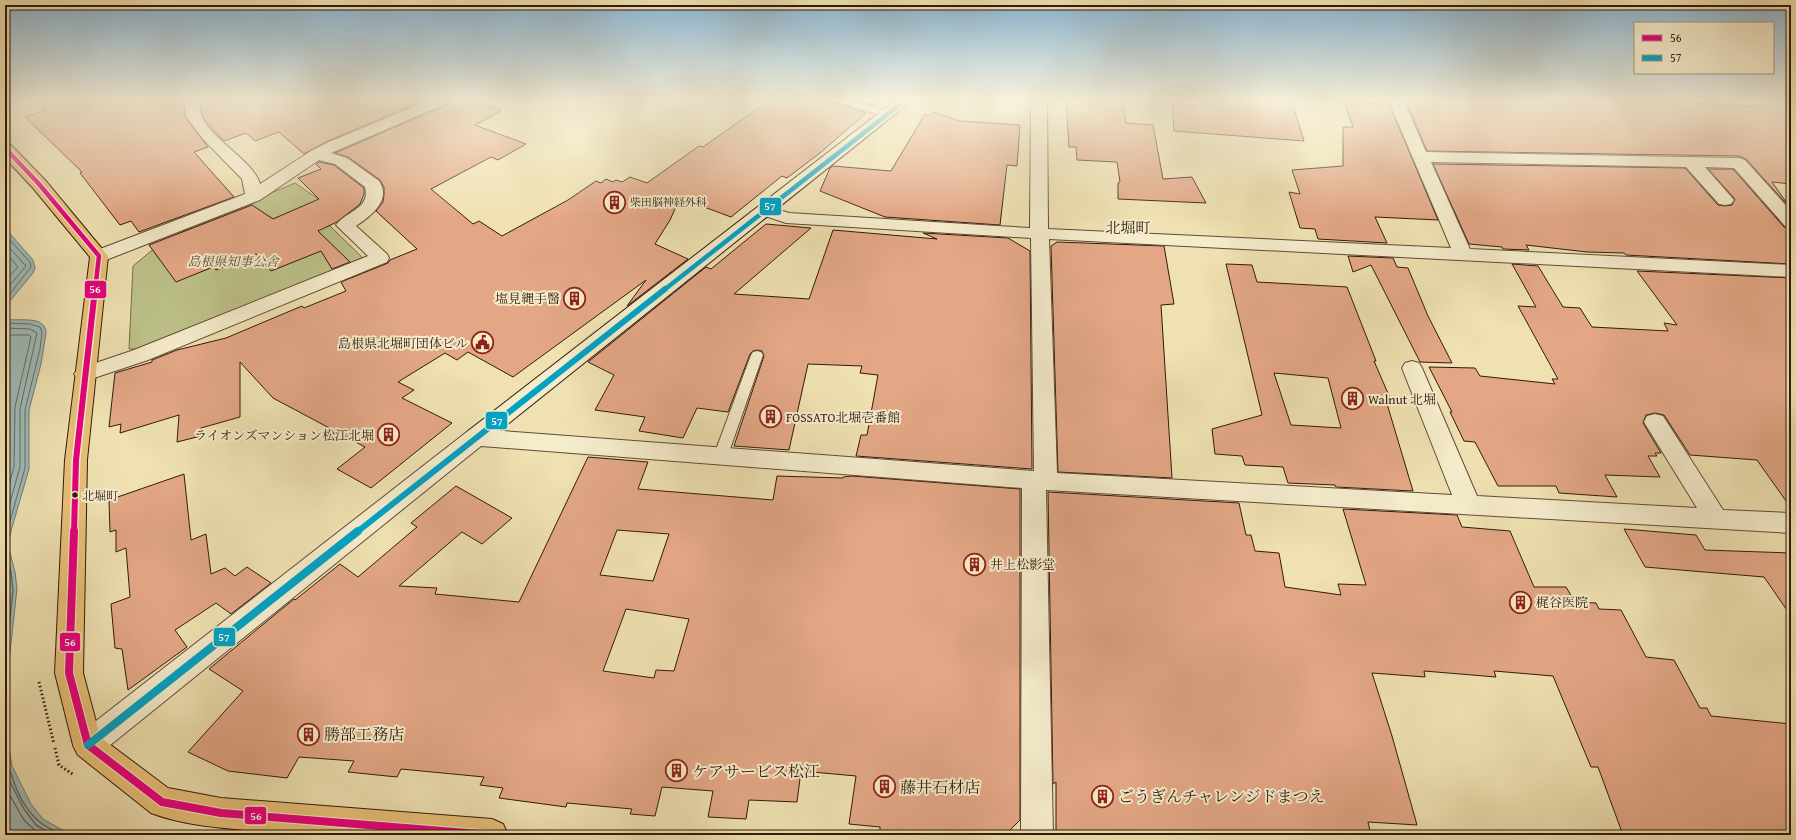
<svg xmlns="http://www.w3.org/2000/svg" width="1796" height="840" font-family="'Gentium Book Plus','Noto Serif JP',serif">
  <style>
    .green { fill: #bdc289; stroke: #786e4b }
    .water { fill: #9fbbb8; stroke: #737a74 }
    .lines { fill: none; stroke-linecap: round; stroke-linejoin: round }
    .shore-far1 { stroke: #686a62; stroke-width: 1 }
    .shore { stroke: #686a62; stroke-width: 1.5 }
    .building { fill: #e3a786; stroke: #32190d; fill-rule: evenodd }
    .lane-casing { stroke: #614b36; stroke-width: 2 }
    .street-casing { stroke: #614b36; stroke-width: 2 }
    .secondary-casing { stroke: #32190d; stroke-width: 2 }
    .primary-casing { stroke: #32190d; stroke-width: 2 }
    .path { stroke: #32190d; stroke-width: 3; stroke-dasharray: 1.5 2.5; stroke-linecap: butt }
    .lane { fill: #f5eccc; fill-rule: evenodd }
    .street { fill: #f5eccc; fill-rule: evenodd }
    .secondary { fill: #f5eccc; fill-rule: evenodd }
    .primary { fill: #e8c078; fill-rule: evenodd }
    .bus-1-far2-casing { stroke: #f5eccc; stroke-width: 7 }
    .bus-1-far1-casing { stroke: #f5eccc; stroke-width: 9 }
    .bus-1-casing { stroke: #f5eccc; stroke-width: 10 }
    .bus-2-far2-casing { stroke: #f5eccc; stroke-width: 7 }
    .bus-2-far1-casing { stroke: #f5eccc; stroke-width: 9 }
    .bus-2-casing { stroke: #f5eccc; stroke-width: 10 }
    .bus-1-far2 { stroke: #e5007d; stroke-width: 4.5 }
    .bus-1-far1 { stroke: #e5007d; stroke-width: 6 }
    .bus-1 { stroke: #e5007d; stroke-width: 8 }
    .bus-2-far2 { stroke: #02a2c4; stroke-width: 4.5 }
    .bus-2-far1 { stroke: #02a2c4; stroke-width: 6 }
    .bus-2 { stroke: #02a2c4; stroke-width: 8 }
    .bus-dot { fill: #32190d; stroke: #f5eccc; stroke-width: 1.5 }
    .labels { text-anchor: middle; dominant-baseline: central; stroke-width: 4; stroke-linejoin: round; paint-order: stroke }
    .far-poi-label { font-size: 11px; fill: #32190d; stroke: #f5eccc; text-anchor: start }
    .bus-label { font-size: 12px; fill: #32190d; stroke: #f5eccc; text-anchor: start }
    .park-label { font-size: 13px; font-style: italic; fill: #5c4c32; stroke: #f5eccc }
    .poi-label { font-size: 13px; fill: #32190d; stroke: #f5eccc; text-anchor: start }
    .quarter-label { font-size: 15px; fill: #32190d; stroke: #f5eccc }
    .near-poi-label { font-size: 16px; fill: #32190d; stroke: #f5eccc; text-anchor: start }
    .line-badge { stroke: #f5eccc; stroke-width: 1.5 }
    .badge-label { font-size: 11px; text-anchor: middle; font-weight: bold; fill: #fff }
  </style>
  <rect width="100%" height="100%" fill="#efe1b1"/>
  <filter id="stains"><feTurbulence type="fractalNoise" baseFrequency=".005" numOctaves="4"/><feColorMatrix values="0 0 0 0 .2 0 0 0 0 .09 0 0 0 0 .02 0 0 0 .5 -.17"/></filter>
  <radialGradient id="worn" r=".72"><stop offset=".6" stop-color="#630" stop-opacity="0"/><stop offset="1" stop-color="#630" stop-opacity=".3"/></radialGradient>
  <path class="green" d="M295,183L327,205L311,213L331,227L364,259L148,349H129L133,266L156,247L194,225Z"/>
  <path class="water" d="M5,228L33,260L35,268L33,273L5,307Z
    M5,319C16,322 46,314 46,333L41,364L29,410V469L11,531L9,541V549L15,572L17,589L5,697Z
    M5,725L12,766L31,804L43,819L71,835H5Z"/>
  <g class="lines">
    <path class="shore-far1" d="M5,235L30,262L31,267L5,300
      M5,243L26,266L5,291
      M5,252L18,267L5,281
      M5,323L30,324L40,327L42,332L40,349L25,410V468L7,532
      M5,328L30,329L37,333L20,409V467L5,520
      M5,335H29L31,337L15,407L14,467L5,499"/>
    <path class="shore" d="M5,541L7,531
      M5,550L11,573L13,590L5,665
      M5,571L8,590L5,618
      M5,750C10,775 20,807 41,823C47,828 56,831 63,835
      M5,772L24,809L36,825L53,835
      M5,787L24,820L40,835"/>
  </g>
  <path class="building" d="M68,99H183L185,117L208,147L194,152L234,197L139,232L131,221L120,225L80,173L82,172L25,117L45,110L42,108Z
    M200,99H428L328,141L304,154L279,132L255,141L246,133L224,141L207,123L202,114Z
    M453,99H472L501,111L475,125L526,144L498,160L491,157L431,189L473,224L479,221L502,236L568,200L596,181L601,183L606,179L613,182L616,180L622,182L630,177L647,183L699,146L703,147L771,99H829L831,102L866,113L820,153L787,178L782,176L731,217L680,198L670,220L655,244L688,259L627,306L646,280L513,377L468,352L457,360L445,353L398,382L414,390L402,398L452,423L371,488L337,469L365,447L273,398L240,362V417L201,428V436L177,442L179,415L120,433L121,424L109,427L115,373L152,362V360L177,350L226,338L302,306L304,308L346,291L341,282L388,263L390,260L417,249L376,211L383,202L384,195V187L380,180L348,157L335,153L451,103Z
    M850,99H882L874,106Z
    M1066,99H1122L1126,123L1153,125L1163,179L1192,177L1206,203L1118,199V183L1120,182L1117,162L1077,160L1076,147H1069Z
    M1172,99H1291L1304,141L1174,131Z
    M1379,99H1387L1438,220L1375,217L1387,243L1318,239L1315,229L1300,228L1289,192L1300,194L1292,170L1343,166V127H1353L1344,101L1379,104Z
    M1405,99H1637L1758,107L1750,99H1791V184L1772,182L1791,209L1746,159L1739,156L1427,151Z
    M934,112L960,121L1020,125L1017,166L1007,165L1000,225L885,217L820,191L830,168L833,166L891,171L925,114L929,116Z
    M319,162L334,165L364,188V194L360,204L337,222L318,231L350,262L332,269L321,251L271,271L256,254L216,270L213,267L176,282L149,245L252,205L273,219L319,199L298,178L321,169L316,164Z
    M1433,164L1685,168L1718,205L1725,206L1732,205L1735,199L1708,169H1733L1784,227L1791,228V264L1626,255L1624,253L1587,252L1526,245L1529,250L1503,249L1502,247L1469,244Z
    M766,224L811,228L734,294L809,299L833,230L937,239L923,233L1008,238L1030,251L1032,469L856,456L861,435H867L878,375L860,373L862,366L808,364L789,450L734,446L764,356L762,351L757,350L753,351L750,354L728,412L697,408L683,438L639,431L645,417L595,410L614,375L588,362L706,267L711,269Z
    M1057,242L1164,246L1174,304L1161,305L1172,478L1058,472L1051,246Z
    M1348,256L1393,258L1397,267L1408,268L1428,316L1452,363L1420,362L1371,265L1353,272Z
    M1226,264L1252,265L1257,282L1347,287L1376,361H1374L1390,398L1385,397L1413,491L1336,487L1335,485L1288,483L1283,467L1245,465L1242,456L1215,454L1212,429L1262,415ZM1274,373L1328,378L1341,428L1291,425Z
    M1512,264L1538,266L1563,307L1580,308L1592,327L1668,331L1664,323L1677,325L1637,271L1791,278V508L1757,460L1690,455L1664,415L1655,413L1646,415L1643,423L1661,453H1655L1657,456H1648L1660,477L1605,475L1617,497L1559,493L1556,486H1498L1475,442L1464,441L1450,412H1452L1429,367L1475,368L1480,376L1555,384L1552,379H1558L1518,306L1536,307Z
    M588,457L648,462L638,489L773,500L777,476L843,478V477L852,476L1020,489V820L1005,835H880V827L849,824L856,776L801,771L797,802L749,800L746,819L708,817L713,791L662,787L655,816L630,814L632,809L567,803L566,807L499,798L503,788L480,785L484,777L401,769L397,777L348,772L354,761L299,757L287,778L228,771L188,752L243,691L209,669L294,599L295,600L340,564L358,577L417,527L411,523L456,486L512,518L482,544L462,532L399,586L437,588L435,594L519,602ZM617,530L669,534L653,581L600,575ZM626,609L689,619L674,671L656,670L654,678L603,671Z
    M184,474L191,540L206,534L211,574L225,568L235,576L247,567L271,583L231,614L216,603L175,630L187,647L128,690L122,649L115,648L111,604L130,597L126,548L116,552V530L110,532L109,500Z
    M1048,492L1239,503L1246,535H1251L1255,551L1279,553L1285,587L1341,595L1338,584L1366,585L1343,509L1457,515L1462,527L1510,531L1534,587H1566L1575,602L1596,603L1599,609L1621,610L1646,657L1674,660L1700,708H1707L1711,716L1791,724V835H1623L1598,767H1591L1553,676L1494,671L1496,677L1424,671L1425,677L1372,673L1392,736L1417,825L1368,822L1371,835H1056V782L1053,784Z
    M1624,529L1696,535L1705,550L1791,553V616L1764,577L1645,567Z"/>
  <g class="lines">
    <defs>
      <path id="lane" d="M830,99H844L891,112L893,114L888,117L831,101Z
        M757,351L761,352L763,355L728,455L726,459L721,460L716,459L714,455L751,355L753,352Z"/>
      <path id="street" d="M184,99H199C199,104 200,110 201,115C210,139 254,161 260,184L311,151L329,142L432,99H452L450,102L331,153L347,158L379,181C392,200 371,216 356,226L387,254L389,258L387,262L148,360L85,381L78,379L74,374L78,369L134,350L368,256L336,225C346,211 371,209 365,187L335,164L319,160L260,200L106,260L99,262L92,260L90,256L92,252L245,194L242,179L203,139L186,116Z
        M1031,99H1047L1048,229L1451,248L1388,99H1403L1426,152L1739,158L1745,160L1791,211V227L1785,226L1734,168L1705,167L1734,200L1731,204L1725,205L1719,204L1686,167L1431,162L1470,249L1791,265V277L1049,239L1057,473L1452,495L1402,368L1405,363L1412,361L1419,363L1422,368L1477,496L1697,508L1644,422L1647,416L1655,414L1663,416L1723,510L1791,513V533L1046,490L1053,835H1021L1022,488L481,446L98,755L88,759L78,755L73,745L78,735L468,431L476,429L1034,471L1031,238L786,223L759,214L756,210L759,206L765,205L789,213L1030,228Z"/>
      <path id="secondary" d="M897,99H914L484,443L476,445L468,443L465,437L468,431Z"/>
      <path id="primary" d="M5,143L11,145L45,180L108,256L87,460L83,673L100,737L168,788L221,798L492,819L503,824L508,835C424,835 339,838 256,831C222,828 182,825 151,813L78,755L73,745L55,673L65,460L90,257L33,188L5,158Z"/>
    </defs>
    <use href="#lane" class="lane-casing"/>
    <use href="#street" class="street-casing"/>
    <use href="#secondary" class="secondary-casing"/>
    <use href="#primary" class="primary-casing"/>
    <path class="path" d="M39,682L54,744
      M55,748L59,765L74,775"/>
    <use href="#lane" class="lane"/>
    <use href="#street" class="street"/>
    <use href="#secondary" class="secondary"/>
    <use href="#primary" class="primary"/>
    <defs>
      <path id="bus-1-far2" d="M5,148L39,184L99,256L95,290"/>
      <path id="bus-1-far1" d="M74,532L76,460L95,289"/>
      <path id="bus-1" d="M74,531L69,673L88,745L162,802L221,813L492,835"/>
      <path id="bus-2-far2" d="M664,290L907,99"/>
      <path id="bus-2-far1" d="M357,532L665,289"/>
      <path id="bus-2" d="M88,745L358,531"/>
    </defs>
    <use href="#bus-1-far2" class="bus-1-far2-casing"/>
    <use href="#bus-1-far1" class="bus-1-far1-casing"/>
    <use href="#bus-1" class="bus-1-casing"/>
    <use href="#bus-2-far2" class="bus-2-far2-casing"/>
    <use href="#bus-2-far1" class="bus-2-far1-casing"/>
    <use href="#bus-2" class="bus-2-casing"/>
    <use href="#bus-1-far2" class="bus-1-far2"/>
    <use href="#bus-1-far1" class="bus-1-far1"/>
    <use href="#bus-1" class="bus-1"/>
    <use href="#bus-2-far2" class="bus-2-far2"/>
    <use href="#bus-2-far1" class="bus-2-far1"/>
    <use href="#bus-2" class="bus-2"/>
  </g>
  <linearGradient id="sky" x2="0" y2="1"><stop stop-color="#8bb7d5"/><stop offset="0.46" stop-color="#f8f2dc"/><stop offset="1" stop-color="#f8f2dc" stop-opacity="0"/></linearGradient>
  <rect width="1796" height="217" fill="url(#sky)"/>
  <defs>
    <symbol id="building-ring" viewBox="-11 -11 22 22"><circle r="9.5" fill="#f5eccc" stroke="#8f2418" stroke-width="1.5"/><path d="M-4-6H4V6H1V3H-1V6H-4ZM-2.5-4.3h1.7v1.8h-1.7ZM.8-4.3h1.7v1.8H.8ZM-2.5-1h1.7V.8h-1.7ZM.8-1h1.7V.8H.8Z" fill="#8f2418"/></symbol>
    <symbol id="civic-ring" viewBox="-11 -11 22 22"><circle r="9.5" fill="#f5eccc" stroke="#8f2418" stroke-width="1.5"/><path d="M-.6-6.5H3V-4.5H.6V-3L4-1V1h2V6H-6V1h2V-1L-.6-3ZM-1.2 2.5V6h2.4V2.5Z" fill="#8f2418"/></symbol>
  </defs>
  <g fill-rule="evenodd">
    <use href="#building-ring" x="602" y="190" width="25" height="25"/>
    <use href="#building-ring" x="562" y="286" width="25" height="25"/>
    <use href="#civic-ring" x="470" y="330" width="25" height="25"/>
    <use href="#building-ring" x="1340" y="386" width="25" height="25"/>
    <use href="#building-ring" x="758" y="404" width="25" height="25"/>
    <use href="#building-ring" x="376" y="422" width="25" height="25"/>
    <use href="#building-ring" x="962" y="552" width="25" height="25"/>
    <use href="#building-ring" x="1508" y="590" width="25" height="25"/>
    <use href="#building-ring" x="296" y="722" width="25" height="25"/>
    <use href="#building-ring" x="664" y="758" width="25" height="25"/>
    <use href="#building-ring" x="872" y="774" width="25" height="25"/>
    <use href="#building-ring" x="1090" y="784" width="25" height="25"/>
  </g>
  <circle class="bus-dot" cx="75" cy="495" r="3.5"/>
  <g class="labels">
    <g class="far-poi-label">
      <text x="630" y="202">柴田脳神経外科</text>
    </g>
    <g class="bus-label">
      <text x="82" y="495">北堀町</text>
    </g>
    <g class="park-label">
      <text x="233" y="261">島根県知事公舎</text>
    </g>
    <g class="poi-label">
      <text x="560" y="298" text-anchor="end">塩見縄手醫</text>
      <text x="468" y="343" text-anchor="end">島根県北堀町団体ビル</text>
      <text x="1368" y="399">Walnut 北堀</text>
      <text x="786" y="417">FOSSATO北堀壱番館</text>
      <text x="374" y="435" text-anchor="end">ライオンズマンション松江北堀</text>
      <text x="990" y="564">井上松影堂</text>
      <text x="1536" y="602">梶谷医院</text>
    </g>
    <g class="quarter-label">
      <text x="1128" y="227">北堀町</text>
    </g>
    <g class="near-poi-label">
      <text x="324" y="734">勝部工務店</text>
      <text x="692" y="771">ケアサービス松江</text>
      <text x="900" y="787">藤井石材店</text>
      <text x="1118" y="796">ごうぎんチャレンジドまつえ</text>
    </g>
  </g>
  <g class="line-badge">
    <rect x="759" y="197" width="23" height="19" rx="4" fill="#02a2c4"/>
    <rect x="84" y="280" width="23" height="19" rx="4" fill="#e5007d"/>
    <rect x="485" y="411" width="23" height="19" rx="4" fill="#02a2c4"/>
    <rect x="213" y="627" width="23" height="20" rx="4" fill="#02a2c4"/>
    <rect x="59" y="632" width="22" height="20" rx="4" fill="#e5007d"/>
    <rect x="244" y="806" width="23" height="19" rx="4" fill="#e5007d"/>
  </g>
  <g class="badge-label">
    <text x="770" y="210">57</text>
    <text x="95" y="293">56</text>
    <text x="497" y="425">57</text>
    <text x="224" y="641">57</text>
    <text x="70" y="646">56</text>
    <text x="256" y="820">56</text>
  </g>
  <rect width="1796" height="840" fill="none" stroke="#efe1b1" stroke-width="20"/>
  <rect x="6" y="6" width="1784" height="828" fill="none" stroke="#32190d" stroke-width="2"/>
  <rect x="10" y="10" width="1776" height="820" fill="none" stroke="#32190d"/>
  <rect x="1634" y="22" width="140" height="52" fill="#f5eccc" stroke="#a79880"/>
  <rect x="1642" y="35" width="20" height="6" fill="#e5007d" stroke="#a79880"/>
  <text x="1670" y="42" font-size="12" fill="#32190d">56</text>
  <rect x="1642" y="55" width="20" height="6" fill="#02a2c4" stroke="#a79880"/>
  <text x="1670" y="62" font-size="12" fill="#32190d">57</text>
  <rect width="100%" height="100%" filter="url(#stains)"/>
  <rect width="100%" height="100%" fill="url(#worn)"/>
</svg>
